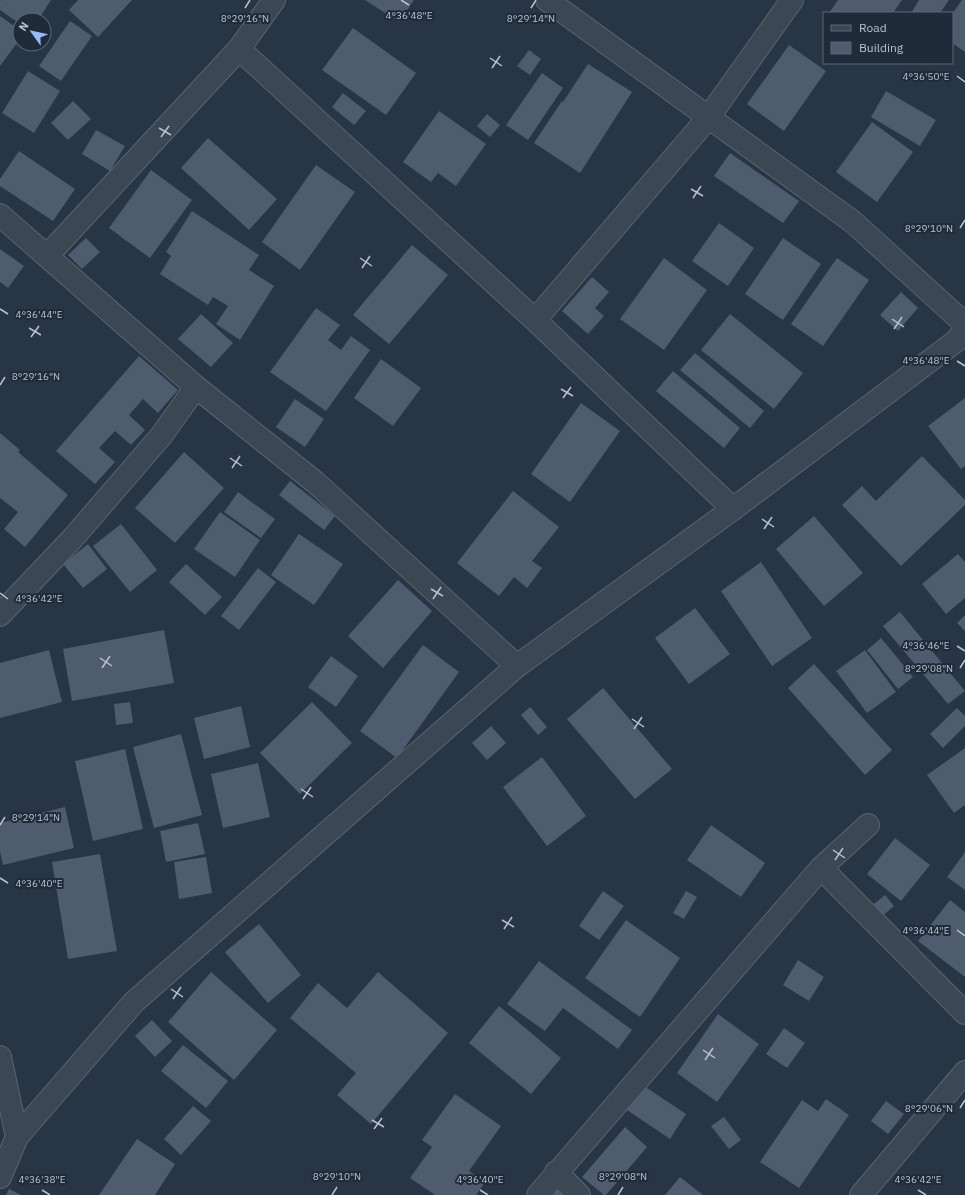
<svg xmlns="http://www.w3.org/2000/svg" width="965" height="1195" font-family="'IBM Plex Sans',sans-serif">
  <style>
    .building { fill: #4e5c6e }
    .lines { fill: none; stroke-linecap: round; stroke-linejoin: round }
    .street-casing { stroke: #5a6471; stroke-width: 24 }
    .street { stroke: #3c4754; stroke-width: 22 }
    .ticks { fill: none; stroke: #b9c2cd; stroke-width: 1.5 }
    .ticks-label { font-size: 10px; text-anchor: middle; fill: #b9c2cd; stroke: #202b3a; stroke-width: 4; stroke-linejoin: round; paint-order: stroke }
  </style>
  <rect width="100%" height="100%" fill="#273545"/>
  <path class="building" d="M1,0H51L38,20H20V24L0,10V1Z
    M78,0H132L98,37L69,10Z
    M365,0H414L399,22Z
    M838,0H902L893,13H829Z
    M919,0H949L940,13H911Z
    M962,0H965V52L952,43V14Z
    M0,16L20,30V39L0,66Z
    M70,21L92,36L61,81L39,66Z
    M353,28L416,73L386,115L322,70Z
    M789,45L826,71L784,131L747,104Z
    M529,50L541,59L530,75L517,66Z
    M588,64L632,92L580,173L534,143L562,101L563,102Z
    M28,71L60,91L34,133L2,113Z
    M542,73L563,88L528,140L506,125Z
    M886,91L936,120L920,146L871,117Z
    M343,93L366,111L354,125L332,107Z
    M73,101L91,119L68,140L51,123Z
    M439,111L486,144L456,186L438,173L431,182L403,162Z
    M487,114L500,125L490,137L477,126Z
    M872,122L913,152L877,202L836,172Z
    M96,130L125,146L110,171L82,154Z
    M208,138L277,199L249,230L181,168Z
    M19,151L75,189L53,221L0,186V179Z
    M730,153L799,201L783,223L714,176Z
    M316,165L355,192L300,270L262,242Z
    M151,170L192,200L150,258L109,228Z
    M192,211L259,255L249,270L274,286L240,340L216,324L228,306L213,297L208,305L160,274L171,256L166,252Z
    M719,223L754,248L728,286L692,261Z
    M86,238L100,252L82,269L68,255Z
    M783,238L821,264L783,320L745,294Z
    M412,245L448,275L389,344L353,315Z
    M0,249L24,266L8,288L0,282Z
    M664,258L707,290L664,350L620,319Z
    M837,258L869,280L823,346L791,324Z
    M592,277L609,292L595,308L604,316L588,334L562,311Z
    M901,292L918,308L898,331L880,315Z
    M316,308L340,325L328,340L341,350L351,336L370,350L326,411L270,372Z
    M201,314L233,343L211,367L178,339Z
    M730,314L803,373L774,409L701,350Z
    M695,353L764,411L750,428L680,370Z
    M139,356L178,390L158,413L143,399L129,415L145,430L131,445L115,431L99,448L115,462L95,484L56,451Z
    M381,359L421,388L393,426L354,398Z
    M673,371L740,428L724,448L656,391Z
    M965,398V466L961,469L928,426Z
    M295,399L324,419L305,447L276,427Z
    M581,403L620,431L570,502L531,474Z
    M0,433L20,450L18,452L68,495L25,547L4,529L18,512L0,498Z
    M184,452L224,488L175,543L135,508Z
    M922,456L965,500V505L901,566L842,505L862,486L876,501Z
    M290,481L335,516L324,530L279,495Z
    M513,491L559,527L532,561L542,568L527,588L514,577L499,596L457,563Z
    M238,492L275,519L261,538L224,512Z
    M220,512L260,540L235,577L194,549Z
    M814,516L863,573L824,606L776,549Z
    M121,524L157,570L130,592L93,546Z
    M299,534L343,564L314,605L271,575Z
    M88,544L107,569L83,588L63,564Z
    M958,554L965,562V598L946,614L922,584Z
    M761,562L812,638L772,666L721,591Z
    M186,564L222,597L205,615L169,582Z
    M258,568L276,582L239,630L221,616Z
    M398,580L432,611L383,668L348,636Z
    M695,608L730,654L689,684L655,638Z
    M900,612L965,691L948,704L883,626Z
    M965,615V631L957,623Z
    M164,630L174,683L72,701L63,649Z
    M881,638L913,677L898,689L867,650Z
    M423,645L459,672L397,758L360,731Z
    M49,650L62,702L0,718V663Z
    M865,650L896,692L867,713L836,671Z
    M331,656L358,676L336,707L308,687Z
    M814,664L892,750L865,775L788,688Z
    M603,688L672,769L635,799L567,719Z
    M130,702L133,723L116,725L114,704Z
    M312,702L352,743L300,794L260,753Z
    M241,706L250,747L204,759L194,718Z
    M530,707L547,727L538,735L521,715Z
    M957,708L965,716V726L943,748L930,734Z
    M491,726L506,743L487,760L472,743Z
    M181,734L202,815L154,828L133,747Z
    M965,748V805L954,813L927,775Z
    M125,749L143,829L93,841L75,761Z
    M542,757L586,816L547,846L503,787Z
    M258,763L270,817L223,828L211,774Z
    M65,807L74,848L3,865L0,852V823Z
    M198,823L205,854L166,862L160,831Z
    M711,825L765,863L741,897L687,860Z
    M895,838L930,865L901,901L867,874Z
    M965,852V890L947,877Z
    M100,854L117,951L68,959L52,862Z
    M206,857L212,893L179,899L174,862Z
    M603,891L624,906L599,940L579,926Z
    M686,891L697,897L684,919L673,913Z
    M885,895L894,906L880,918L870,907Z
    M950,900L965,912V977L918,941Z
    M626,920L680,958L640,1017L585,978Z
    M259,924L301,975L268,1003L225,952Z
    M798,960L824,977L809,1001L783,985Z
    M539,961L632,1030L618,1049L563,1008L545,1031L507,1004Z
    M211,972L277,1030L234,1080L168,1022Z
    M378,972L448,1033L371,1124L337,1095L356,1073L290,1018L318,983L347,1008Z
    M499,1006L561,1058L531,1094L469,1043Z
    M718,1014L759,1044L717,1102L677,1073Z
    M152,1020L172,1041L155,1057L135,1036Z
    M784,1028L805,1043L787,1068L766,1054Z
    M183,1045L228,1081L206,1108L161,1071Z
    M644,1086L686,1114L670,1139L627,1110Z
    M455,1094L501,1126L469,1171L485,1182L476,1195H435L410,1178L432,1147L422,1140Z
    M826,1099L849,1115L799,1188L760,1162L802,1100L818,1111Z
    M886,1101L904,1114L888,1134L871,1121Z
    M193,1106L211,1121L181,1155L164,1139Z
    M724,1117L741,1140L729,1149L711,1126Z
    M625,1127L647,1147L606,1195H604L582,1177Z
    M137,1139L175,1164L155,1195H99Z
    M680,1177L703,1195H665Z
    M558,1183L569,1195H546Z
    M9,1189L21,1195H6Z"/>
  <g class="lines">
    <defs>
      <path id="street" d="M547,0L853,222L965,324
        M239,49L535,320L733,509
        M0,215L196,387L315,482L517,666
        M47,256L239,49L274,0
        M535,320L708,118L792,0
        M0,615L73,538L161,436L196,387
        M821,868L965,1013
        M0,1057L17,1137
        M556,1172L579,1195
        M0,1177L17,1137L134,1002L517,666L733,509L956,341L965,330
        M538,1195L821,868L868,825
        M861,1195L965,1072"/>
    </defs>
    <use href="#street" class="street-casing"/>
    <use href="#street" class="street"/>
  </g>
  <path class="ticks" d="M401,0L409,5M245,8L250,0M531,8L536,0M490,58L502,66M492,68L500,56M957,76L965,82M159,128L171,135M161,137L169,126M691,189L703,196M693,198L701,186M960,228L965,220M360,258L372,266M362,268L370,256M0,309L8,314M892,319L904,327M29,328L41,335M894,329L902,317M31,337L39,326M957,361L965,366M0,385L5,377M561,389L573,396M563,398L571,387M230,458L242,466M232,468L240,456M762,519L774,527M764,529L772,517M431,589L443,596M0,593L8,599M433,599L441,587M957,646L965,651M100,658L112,666M102,668L110,656M960,668L965,660M632,719L644,727M634,729L642,717M301,789L313,797M303,799L311,787M0,825L5,817M833,850L845,858M835,860L843,848M0,878L8,883M502,920L514,927M504,929L512,917M957,930L965,936M171,989L183,997M173,999L181,987M703,1050L715,1058M705,1060L713,1048M960,1108L965,1100M372,1120L384,1127M374,1129L382,1118M42,1190L50,1195M480,1190L488,1195M918,1190L926,1195M332,1195L337,1187M618,1195L623,1187"/>
  <g class="ticks-label">
    <text x="409" y="19">4°36'48"E</text>
    <text x="245" y="22">8°29'16"N</text>
    <text x="531" y="22">8°29'14"N</text>
    <text x="926" y="80">4°36'50"E</text>
    <text x="929" y="232">8°29'10"N</text>
    <text x="39" y="318">4°36'44"E</text>
    <text x="926" y="364">4°36'48"E</text>
    <text x="36" y="380">8°29'16"N</text>
    <text x="39" y="602">4°36'42"E</text>
    <text x="926" y="649">4°36'46"E</text>
    <text x="929" y="672">8°29'08"N</text>
    <text x="36" y="821">8°29'14"N</text>
    <text x="39" y="887">4°36'40"E</text>
    <text x="926" y="934">4°36'44"E</text>
    <text x="929" y="1112">8°29'06"N</text>
    <text x="337" y="1180">8°29'10"N</text>
    <text x="623" y="1180">8°29'08"N</text>
    <text x="42" y="1183">4°36'38"E</text>
    <text x="480" y="1183">4°36'40"E</text>
    <text x="918" y="1183">4°36'42"E</text>
  </g>
  <rect x="823" y="12" width="130" height="52" fill="#202b3a" stroke="#5d6775"/>
  <rect x="831" y="25" width="20" height="6" fill="#3c4754" stroke="#5d6775"/>
  <text x="859" y="32" font-size="12" fill="#b9c2cd">Road</text>
  <rect x="831" y="42" width="20" height="12" fill="#4e5c6e" stroke="#5d6775"/>
  <text x="859" y="52" font-size="12" fill="#b9c2cd">Building</text>
  <g transform="translate(32 32) rotate(303)"><circle r="19" fill="#202b3a" stroke="#5d6775"/>
  <path d="M0-3L7 15L0 10L-7 15Z" fill="#92bdfa"/>
  <text y="-6" font-size="11" font-weight="bold" text-anchor="middle" fill="#b9c2cd">N</text>
  </g>
</svg>
